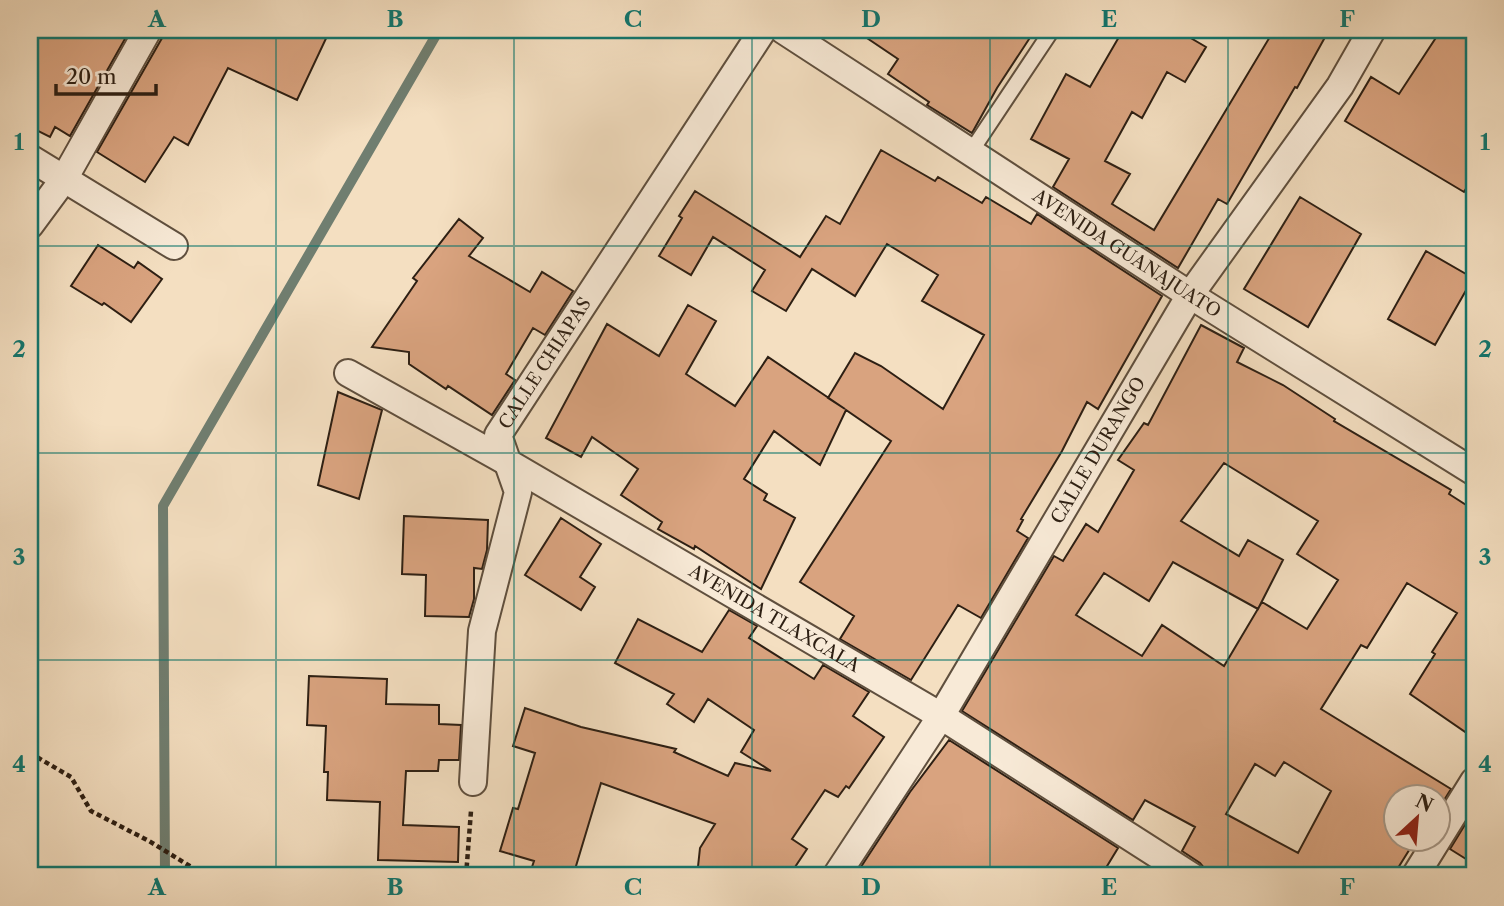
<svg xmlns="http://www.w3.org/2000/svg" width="1504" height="906" font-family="'Libre Caslon Text',serif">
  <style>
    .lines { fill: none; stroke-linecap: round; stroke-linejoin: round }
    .stream { stroke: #707e70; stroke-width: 10 }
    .building { fill: #d9a37f; stroke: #2d1f13; stroke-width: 2; fill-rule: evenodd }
    .lane-casing { stroke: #5f4f3e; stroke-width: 18 }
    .street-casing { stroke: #5f4f3e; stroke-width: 30 }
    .path { stroke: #2d1f13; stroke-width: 4.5; stroke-dasharray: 5 3.5; stroke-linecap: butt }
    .lane { stroke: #f8ead7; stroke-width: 14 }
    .street { stroke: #f8ead7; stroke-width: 26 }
    .grid { fill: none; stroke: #0f766e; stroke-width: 2; stroke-opacity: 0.55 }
    .labels { text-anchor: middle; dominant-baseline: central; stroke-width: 6; stroke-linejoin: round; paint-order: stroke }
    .street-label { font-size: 18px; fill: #2d1f13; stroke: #f8ead7 }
    .neatline { fill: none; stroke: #0f766e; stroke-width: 2.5 }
    .grid-label { font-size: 23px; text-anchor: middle; font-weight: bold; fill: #0f766e }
  </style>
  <rect width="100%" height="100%" fill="#f4dfc1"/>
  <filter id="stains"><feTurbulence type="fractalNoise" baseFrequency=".00286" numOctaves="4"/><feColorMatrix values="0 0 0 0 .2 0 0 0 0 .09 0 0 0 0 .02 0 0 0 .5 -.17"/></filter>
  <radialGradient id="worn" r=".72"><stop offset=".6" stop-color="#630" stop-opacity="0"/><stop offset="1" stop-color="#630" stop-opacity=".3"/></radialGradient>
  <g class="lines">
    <path class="stream" d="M165,876L163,506L439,30"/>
  </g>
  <path class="building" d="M30,30H130L70,136L55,127L50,137L30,127Z
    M164,30H330L297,100L228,68L188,145L174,137L145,182L97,152L162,38Z
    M855,30H1035L997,88L972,133L927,105L929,102L888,74L898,59Z
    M1123,30H1177L1206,47L1185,82L1167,72L1142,118L1132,112L1105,161L1130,174L1112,204L1154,230L1274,30H1329L1297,88L1295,87L1227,204L1218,199L1178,268L1053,187L1069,159L1031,139L1066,74L1090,87Z
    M1441,30H1474V175L1464,192L1345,121L1371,77L1399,94Z
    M881,150L935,181L938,177L982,203L986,197L1031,224L1037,214L1162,296L1098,409L1087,402L1062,451L1021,519L1023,520L1017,531L1028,538L981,618L958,605L911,680L840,639L854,616L800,582L891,441L846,410L820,465L774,431L744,479L767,494L764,500L795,518L761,589L695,546L694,549L658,529L662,522L621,495L638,469L592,437L581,457L546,438L607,324L659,356L688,305L716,321L686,374L735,406L768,357L845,409L828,398L855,353L881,366L943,409L984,335L922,301L938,275L887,244L855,296L812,269L786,311L752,291L765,270L713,237L691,275L659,256L682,218L679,216L695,191L800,257L826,216L840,224Z
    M1300,197L1361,234L1308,327L1244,289Z
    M459,219L483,238L469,256L530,292L542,272L573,291L545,335L533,328L506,374L515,380L492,415L448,386L446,389L409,364V352L372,347L417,281L413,278Z
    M98,245L134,268L138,262L162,279L131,322L104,303L102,305L71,286Z
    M1426,251L1473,278L1435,345L1388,319Z
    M1201,325L1244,348L1237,362L1283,385L1335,419L1334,421L1451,490L1449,494L1474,510V738L1410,694L1435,654L1432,652L1457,613L1407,583L1367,648L1361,645L1321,709L1451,789L1438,810V797H1396V839H1416L1393,876H1207L1205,869L1200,863L1182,851L1195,827L1145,800L1133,820L962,711L1054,556L1063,561L1086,524L1098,532L1134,470L1118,460L1144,423L1148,425ZM1224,463L1318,521L1297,554L1338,580L1307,629L1262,602L1224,666L1162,625L1142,656L1076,615L1104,573L1149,601L1173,562L1258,609L1283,560L1248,540L1239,556L1181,521ZM1284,762L1331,791L1298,853L1226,814L1255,764L1275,776Z
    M338,392L382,410L359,499L318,485Z
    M404,516L488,520L487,550L482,569L474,568V599L469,617L425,616L426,575L402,574Z
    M561,518L601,544L580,577L595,587L581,610L525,575Z
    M729,610L757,626L749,638L814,679L823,665L869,692L853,716L884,737L849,788L846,786L838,797L825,790L792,839L807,849L789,876H697L700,848L715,824L601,783L573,876H529L534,861L500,851L513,808L518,809L535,753L513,746L525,708L581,727L676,749L674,752L728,776L735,763L771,771L741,752L754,730L708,699L694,722L667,704L674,694L615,663L638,619L702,652Z
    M309,676L387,679L386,704L439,705V724L461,725L459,760H439L438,771H406L403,825L459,827L458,862L378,860L380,802L327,800L328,772H324L326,726L307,725Z
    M949,740L1118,848L1101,876H855L910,792Z
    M1474,810V864L1450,849Z"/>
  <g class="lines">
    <defs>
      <path id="lane" d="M970,153L1052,30"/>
      <g id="street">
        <path id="s1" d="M783,30L1190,295L1474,472"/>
        <path d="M30,158L174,246"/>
        <path d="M30,225L64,179L148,30"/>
        <path id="s2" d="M348,373L507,462L941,716L1191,876"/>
        <path id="s3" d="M473,782L482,631L518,492L498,435L763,30"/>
        <path id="s4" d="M836,876L941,716L1190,295L1340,86L1372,30"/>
        <path d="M1415,876L1474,781"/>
      </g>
    </defs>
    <use href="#lane" class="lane-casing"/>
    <use href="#street" class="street-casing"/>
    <path class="path" d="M30,753L71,777L91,811L149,841L206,876
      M466,876L471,811"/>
    <use href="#lane" class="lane"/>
    <use href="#street" class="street"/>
  </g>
  <path class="grid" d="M276,30V876M514,30V876M752,30V876M990,30V876M1228,30V876M30,246H1474M30,453H1474M30,660H1474"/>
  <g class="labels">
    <g class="street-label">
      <text stroke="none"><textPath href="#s1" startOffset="410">AVENIDA GUANAJUATO</textPath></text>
      <text stroke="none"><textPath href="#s3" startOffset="441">CALLE CHIAPAS</textPath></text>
      <text stroke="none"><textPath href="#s4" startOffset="500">CALLE DURANGO</textPath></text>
      <text stroke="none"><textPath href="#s2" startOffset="492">AVENIDA TLAXCALA</textPath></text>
    </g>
  </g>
  <rect width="1504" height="906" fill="none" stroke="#f4dfc1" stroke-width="77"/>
  <g transform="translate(1417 818) rotate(26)"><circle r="33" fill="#f8ead7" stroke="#a79989" stroke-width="2"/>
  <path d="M0-5L12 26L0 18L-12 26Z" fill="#8f2418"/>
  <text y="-10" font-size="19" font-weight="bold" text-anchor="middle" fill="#2d1f13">N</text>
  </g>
  <path d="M56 84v10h100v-10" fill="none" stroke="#2d1f13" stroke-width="3.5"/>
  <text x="66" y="84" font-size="21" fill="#2d1f13" stroke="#f8ead7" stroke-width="5" paint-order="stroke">20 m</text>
  <rect x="38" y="38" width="1428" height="829" class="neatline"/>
  <g class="grid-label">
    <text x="157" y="27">A</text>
    <text x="395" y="27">B</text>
    <text x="633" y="27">C</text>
    <text x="871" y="27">D</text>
    <text x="1109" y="27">E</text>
    <text x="1347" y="27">F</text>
    <text x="19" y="150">1</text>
    <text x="1485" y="150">1</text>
    <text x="19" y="357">2</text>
    <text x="1485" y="357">2</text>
    <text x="19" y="565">3</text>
    <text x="1485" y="565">3</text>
    <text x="19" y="772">4</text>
    <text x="1485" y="772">4</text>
    <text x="157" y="895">A</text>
    <text x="395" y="895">B</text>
    <text x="633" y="895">C</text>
    <text x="871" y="895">D</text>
    <text x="1109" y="895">E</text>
    <text x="1347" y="895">F</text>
  </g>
  <rect width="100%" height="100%" filter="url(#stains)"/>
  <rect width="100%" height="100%" fill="url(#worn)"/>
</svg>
